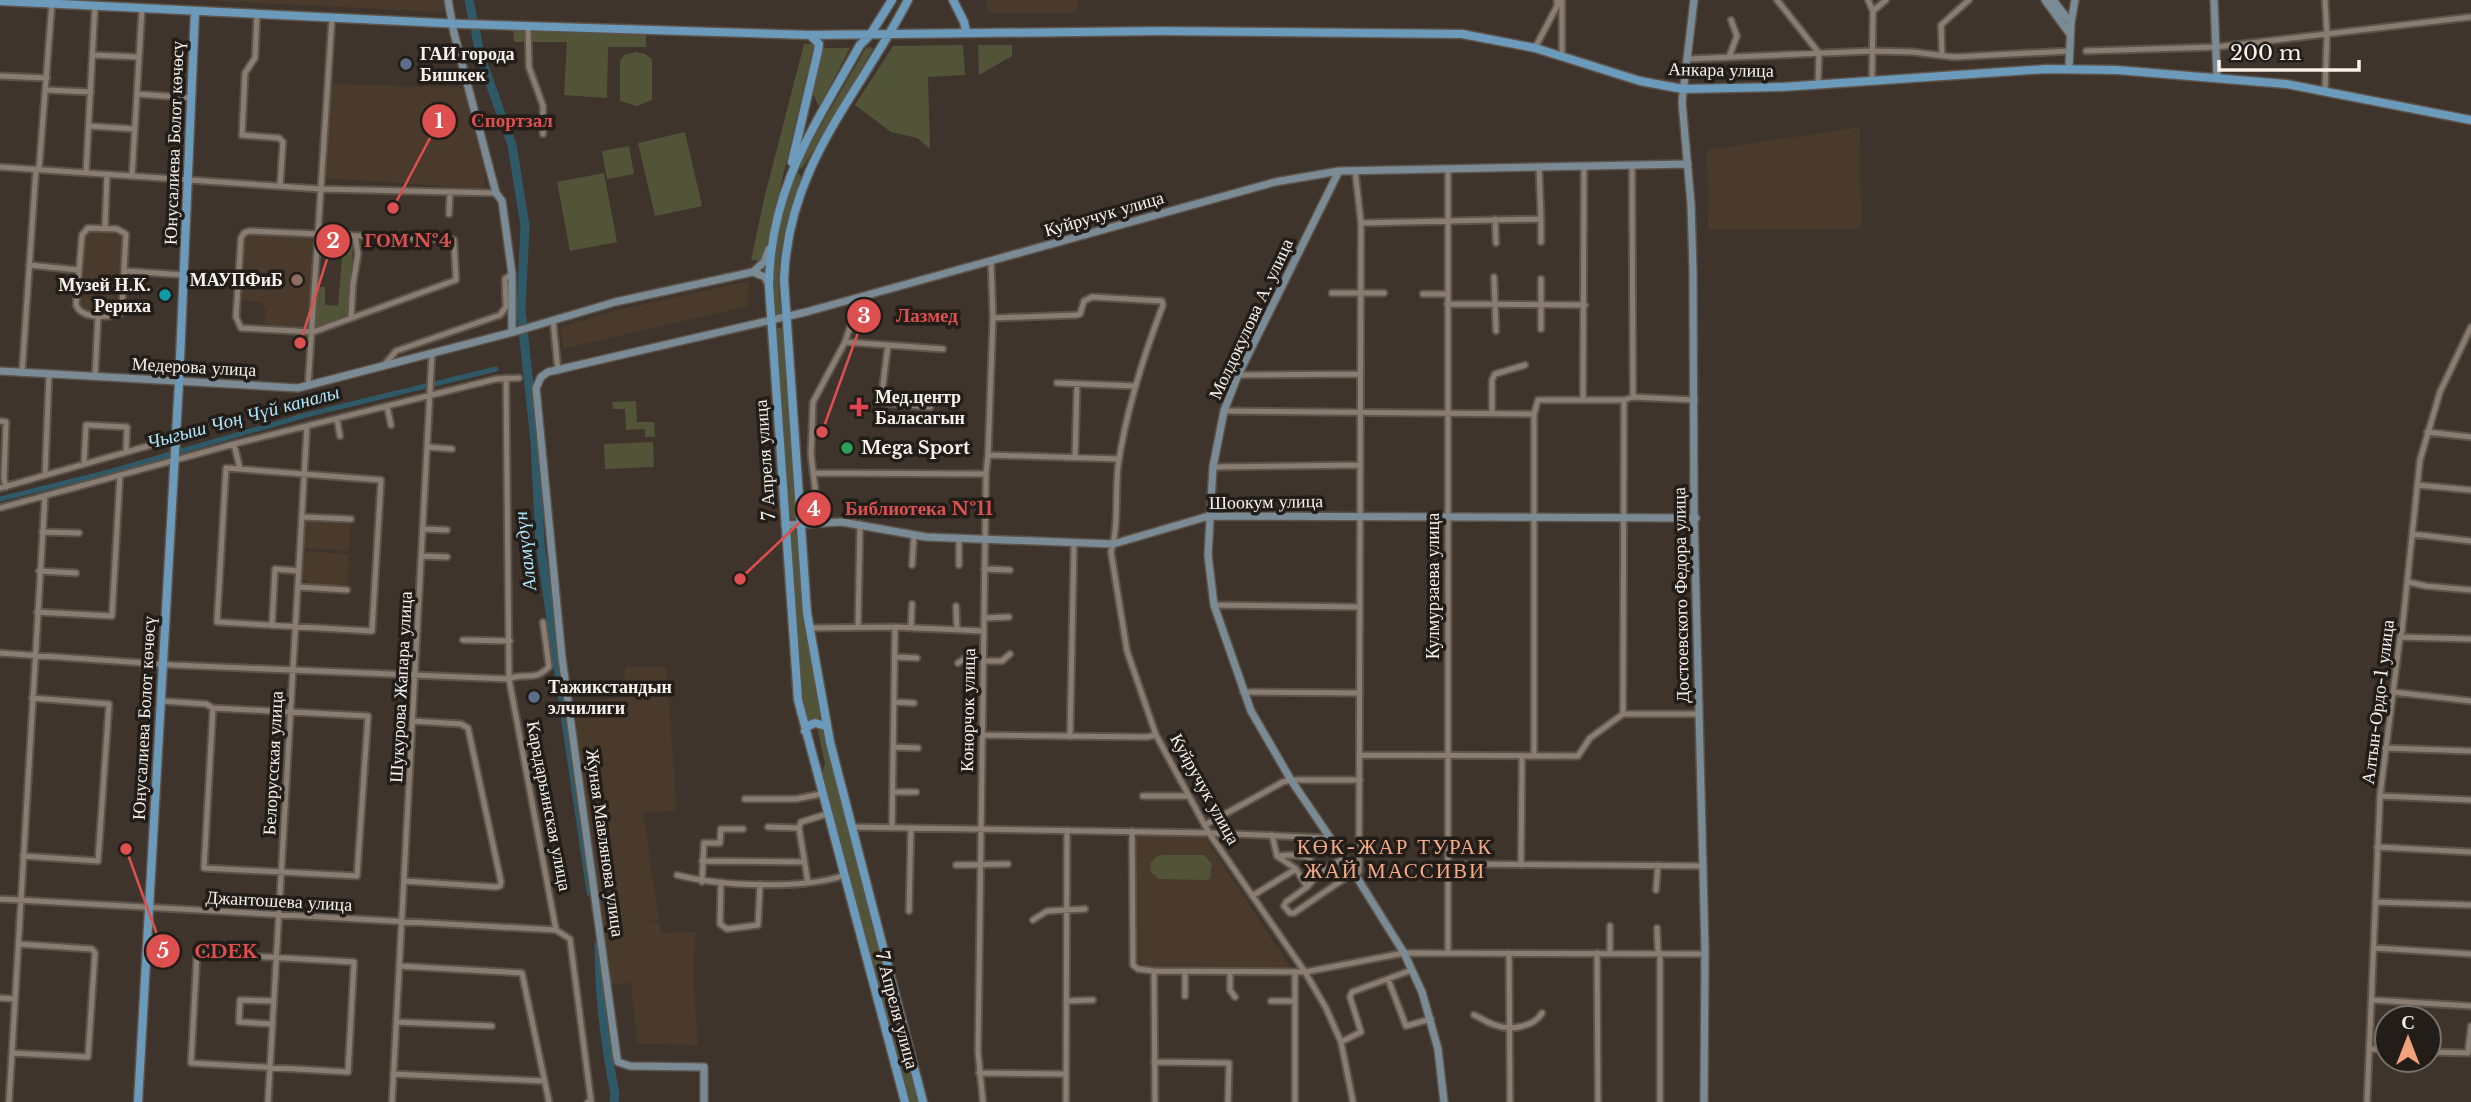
<svg xmlns="http://www.w3.org/2000/svg" width="2471" height="1102" font-family="'Libre Baskerville',serif">
  <style>
    .built { fill: #493a2c }
    .green { fill: #525438 }
    .lines { fill: none; stroke-linecap: round; stroke-linejoin: round }
    .canal { stroke: #305967; stroke-width: 5 }
    .river { stroke: #305967; stroke-width: 9 }
    .street-casing { stroke: #5c534b; stroke-width: 9 }
    .secondary-casing { stroke: #5c534b; stroke-width: 10 }
    .primary-casing { stroke: #5c534b; stroke-width: 11 }
    .street { stroke: #897d72; stroke-width: 5 }
    .secondary { stroke: #7a8b96; stroke-width: 7 }
    .primary { stroke: #6c9aba; stroke-width: 8 }
    .service-dot { fill: #5c6f8a; stroke: #221d18; stroke-width: 2.5 }
    .education-dot { fill: #8d6e63; stroke: #221d18; stroke-width: 2.5 }
    .culture-dot { fill: #0f9aa8; stroke: #221d18; stroke-width: 2.5 }
    .health-dot { fill: #e0444e; stroke: #221d18; stroke-width: 2.5 }
    .leisure-dot { fill: #2e9e5b; stroke: #221d18; stroke-width: 2.5 }
    .labels { text-anchor: middle; dominant-baseline: central; stroke-width: 7; stroke-linejoin: round; paint-order: stroke }
    .poi-label { font-size: 18px; font-weight: bold; fill: #f8f1eb; stroke: #221d18; text-anchor: start }
    .street-label { font-size: 18px; fill: #f8f1eb; stroke: #221d18 }
    .water-label { font-size: 19px; font-style: italic; fill: #aee7fc; stroke: #221d18 }
    .quarter-label { font-size: 21px; letter-spacing: 2px; fill: #f5ab88; stroke: #221d18 }
    .leader { fill: none; stroke: #dd504f; stroke-width: 2.5 }
    .callout-dot { fill: #dd504f; stroke: #221d18; stroke-width: 2.5 }
    .mark-label { font-size: 21px; text-anchor: middle; font-weight: bold; fill: #fff }
    .callout-label { font-size: 19px; text-anchor: middle; font-weight: bold; fill: #dd504f; stroke: #221d18; stroke-width: 7; stroke-linejoin: round; paint-order: stroke }
  </style>
  <rect width="100%" height="100%" fill="#3e342b"/>
  <path class="built" d="M201,0H442L445,8L441,12Z
    M987,0H1077V13H987Z
    M332,84L467,88L486,162L484,189L326,178Z
    M1860,127L1861,229L1708,230L1707,150Z
    M89,231L120,233L124,237L120,308L115,313L84,311L78,305L85,235Z
    M249,233L313,236L312,255H316L313,323L308,329L264,328L266,309L263,308L262,302L242,300L244,234Z
    M749,281L748,306L563,349L561,327L617,310Z
    M305,521L350,524L349,551L304,548Z
    M304,551L349,554L348,586L308,584V580H302Z
    M627,666L666,667L677,811L643,812L659,920L641,922H659L662,933L696,932L693,973L698,1045L637,1044L631,983L611,984L573,703L626,697L624,672Z
    M1134,836H1204L1292,970L1155,969L1136,961Z"/>
  <path class="green" d="M513,30L646,33V47H608L607,98L564,95L567,42H514Z
    M804,44H814L763,261L751,260L765,195Z
    M963,45L965,75L928,77L930,149L917,138L891,132L855,105L893,46Z
    M978,45H1012V56L979,75Z
    M870,47L873,49L802,169L797,166L866,48Z
    M823,48H850L819,107L813,93Z
    M636,52L645,54L652,59V100L637,106L620,101V61L624,55Z
    M685,132L702,206L655,216L638,143Z
    M629,146L634,174L607,179L602,151Z
    M604,173L617,242L570,251L557,182Z
    M799,174L801,177C786,220 773,265 781,311V314L774,315C768,270 776,215 796,175Z
    M353,243L349,313L315,329L317,287H325V305L338,306L343,245Z
    M777,328H781L784,333L797,516L793,520L788,516L776,330Z
    M636,401L637,422H654L655,437H645V429L626,430L625,409H613L612,402Z
    M653,442L654,467L605,469L604,444Z
    M794,529L798,533L804,617L821,715L817,721L806,720C792,659 793,594 790,532Z
    M817,727H823L898,1024V1030L892,1031L890,1028L821,776L825,764Z
    M1164,855H1204L1212,864L1210,878L1206,880L1158,879L1151,872L1150,863L1157,856Z
    M898,1036L903,1040L919,1102H908L894,1043L895,1037Z"/>
  <g class="lines">
    <path class="canal" d="M0,499L109,472L306,415L496,369"/>
    <path class="river" d="M469,0L481,58L512,145L525,226L521,310L535,442L540,544L591,892
      M599,944C599,995 605,1044 615,1094L614,1102"/>
    <defs>
      <path id="street" d="M1777,0L1819,53L1818,84
        M1868,0L1873,11L1872,80
        M2325,0L2327,34L2325,91
        M1873,11L1886,0
        M257,14L255,58L245,73L242,135L279,138L283,142L280,186
        M528,26L529,67L543,106V134
        M1535,48L1557,6V0
        M2086,51L2216,47L2471,17
        M1942,54L1941,25L1969,0
        M93,55L139,57
        M1562,57V0
        M1729,57L1737,36L1731,20
        M1687,59L1872,51L1913,52L1954,57L2070,51
        M0,76L47,78
        M46,90L91,92
        M137,94L192,98
        M89,126L135,129
        M1632,166L1633,397
        M0,167L321,189L496,193
        M39,169L52,3
        M1448,169V952
        M1355,170L1361,223L1359,871L1356,876
        M86,172L95,6
        M132,176L142,8
        M449,214L450,193
        M1495,219L1496,243
        M1541,219V242
        M1361,223L1541,219L1539,168
        M88,228L117,229L126,234L122,307L121,313L117,315C103,317 82,319 76,305L82,235Z
        M105,228L107,174
        M249,231L454,240L456,280L313,332L241,328L236,317L241,238L244,233Z
        M29,265L79,270
        M126,271L184,275
        M1494,277L1496,331
        M1541,279V329
        M1332,293H1384
        M1423,294H1447
        M1447,304L1585,305
        M351,318L353,284L358,254L355,236
        M993,318L1076,315L1080,314L1084,301L1092,297L1162,301L1163,305C1143,357 1126,411 1118,466C1115,494 1119,524 1111,552L1127,651L1156,735L1209,833L1305,972L1326,1008L1341,1042L1353,1102
        M553,320L558,371
        M845,342L943,349
        M888,345L881,400L884,403L930,407
        M385,364L396,351L500,315L506,307L505,279L512,274
        M22,373L36,169
        M1238,375L1359,374
        M95,377L98,316
        M506,378L509,679L556,930L570,939L591,1101L588,1102
        M1057,383L1136,386
        M308,386L332,18
        M1583,399L1584,167
        M387,406L391,425
        M1224,411L1534,414
        M1492,413V380L1495,374L1525,365
        M337,419L340,436
        M0,421L6,422L4,479L6,487
        M2427,432L2471,437
        M234,444L240,469
        M428,447L452,449
        M988,455L1119,459
        M1075,458L1077,385
        M84,464L86,425L127,427L126,452
        M1213,467L1360,465
        M226,468L381,480L372,631L217,622Z
        M813,473L986,474
        M45,475L49,374
        M2417,485L2471,490
        M0,488L176,438
        M0,508L234,444L496,379L519,378
        M303,517L351,519
        M819,522L811,454L813,402L845,342L856,310L858,298
        M424,529L447,530
        M42,532L79,533
        M2412,534L2471,541
        M959,539V565
        M422,556L447,557
        M912,565L914,535
        M984,569L1010,570
        M39,571L76,573
        M2408,582L2426,586L2471,590
        M298,587L347,590
        M1214,605L1360,607
        M956,606L957,630
        M37,612L112,616L120,475
        M984,618L1009,617
        M272,626L275,569L299,571
        M858,627L860,524
        M809,628L895,627L983,631
        M911,628L912,604
        M2400,637L2471,639
        M463,640L510,641
        M0,653L173,665L509,679C526,671 532,683 549,667L543,622
        M895,657L917,658
        M983,661H1002L1010,654
        M958,663L967,657H983
        M1243,692L1360,693
        M2393,692L2471,701
        M161,701L206,704L213,708
        M894,702L914,703
        M213,708L368,716L357,876L204,868Z
        M1623,714L1624,400
        M982,735L1147,737L1156,735
        M1070,737L1074,543
        M893,747L918,748
        M2385,748L2471,751
        M1360,755L1578,756L1590,738L1623,714H1699
        M1534,756V414L1538,400H1624L1633,397L1695,400
        M893,792H916
        M1143,796H1189
        M2380,796L2471,800
        M745,799H796L821,794
        M1205,825L1283,782L1291,780H1360
        M768,827L799,828
        M851,827L1209,833L1330,838
        M892,827L895,627
        M1132,831L1133,965L1138,969L1154,971L1155,1102
        M1272,835L1277,856L1296,869L1307,887L1319,873L1344,858
        M2377,847L2471,852
        M23,856L98,861L109,704L32,698
        M1277,856L1291,855L1308,857L1319,873
        M702,861L805,862
        M1448,864L1704,866
        M956,865L1008,864
        M1521,865L1522,756
        M677,875C720,886 803,890 845,875
        M404,881L496,887L500,886L501,882L468,728L461,724L413,721
        M702,882L704,843H720L721,829H743
        M721,882L720,924L727,929L758,925L760,884
        M808,883L799,828L801,822L827,814
        M1307,887L1286,902L1284,906L1290,913H1294L1354,872
        M1656,890L1658,865
        M1252,896L1296,869
        M0,899L556,930
        M2375,902L2471,905
        M909,911L911,828
        M1033,920L1047,911L1085,909
        M1610,926V953
        M1657,928L1658,953
        M2375,948L2471,954
        M197,953L354,962L348,1072L191,1063Z
        M1509,953L1510,1102
        M1597,953L1598,1102
        M1660,953V1102
        M399,966L522,973L549,1102
        M1154,971L1305,972L1404,953L1705,954
        M1230,972V990L1235,997
        M1388,979L1406,1026L1431,1019
        M1185,996V971
        M0,998L15,999
        M2373,1000L2471,1006
        M1066,1001L1093,1000
        M1271,1001H1295
        M1474,1015C1481,1018 1488,1023 1495,1025C1510,1031 1534,1027 1542,1013
        M396,1022L492,1026
        M273,1024L239,1022L240,1000L274,1001
        M1341,1042L1361,1032L1350,997L1352,992L1412,970
        M2370,1049H2387
        M2429,1052L2468,1053L2471,1026
        M12,1053L88,1057L95,953L92,949L18,944
        M1154,1062L1229,1063L1228,1102
        M979,1073L1065,1074
        M393,1074L544,1081
        M9,1102L45,496
        M268,1102L307,426
        M392,1102L432,353
        M983,1102L978,1052L986,474L988,455L993,318L991,262
        M1066,1102L1067,830
        M1295,1102V972
        M2367,1102L2380,796L2400,637L2402,631L2420,460L2440,392L2471,327"/>
      <path id="secondary" d="M448,0L454,33L496,193L502,201L512,274V332
        M1694,0L1682,102L1691,204L1693,270L1694,514L1705,950L1704,1102
        M2045,0L2069,33
        M2053,0L2071,23
        M2214,0L2217,77
        M2069,68L2071,23L2075,0
        M1339,171L1238,375L1224,411L1213,467L1208,555L1214,605L1251,711L1291,780L1356,876L1404,953L1422,992L1438,1049L1444,1102
        M753,272L765,277L769,285
        M0,371L298,388L517,331L615,302L753,272L764,262L769,249
        M785,525L842,522L926,537L1113,544L1209,516L1696,518
        M704,1102V1067L630,1066L618,1062L617,1058L562,658L536,388L541,377L548,372L806,312L1275,182L1339,171L1688,164"/>
      <path id="primary" d="M892,0L870,35L860,45C814,127 770,188 769,286L798,700L905,1102
        M908,0C858,97 788,164 784,280L807,613L830,742L923,1102
        M953,0L964,22L966,31
        M0,1L462,24L810,35L1160,31L1462,34L1535,48L1640,81L1683,89L1782,87L2046,69L2117,70L2286,84L2471,120
        M792,162L818,51L819,44L810,35
        M805,731L808,726L815,723L826,726
        M138,1102L179,382L195,11"/>
    </defs>
    <use href="#street" class="street-casing"/>
    <use href="#secondary" class="secondary-casing"/>
    <use href="#primary" class="primary-casing"/>
    <use href="#street" class="street"/>
    <use href="#secondary" class="secondary"/>
    <use href="#primary" class="primary"/>
  </g>
  <g class="service-dot">
    <circle cx="406" cy="64" r="7"/>
    <circle cx="534" cy="697" r="7"/>
  </g>
  <circle class="education-dot" cx="297" cy="280" r="7"/>
  <circle class="culture-dot" cx="165" cy="295" r="7"/>
  <path class="health-dot" d="M855.5 396.5h7v7h7v7h-7v7h-7v-7h-7v-7h7z"/>
  <circle class="leisure-dot" cx="847" cy="448" r="7"/>
  <g class="labels">
    <g class="poi-label">
      <text x="420" y="54">ГАИ города<tspan x="420" dy="21">Бишкек</tspan></text>
      <text x="283" y="280" text-anchor="end">МАУПФиБ</text>
      <text x="151" y="285" text-anchor="end">Музей Н.К.<tspan x="151" dy="21">Рериха</tspan></text>
      <text x="875" y="397">Мед.центр<tspan x="875" dy="21">Баласагын</tspan></text>
      <text x="861" y="448">Mega Sport</text>
      <text x="548" y="687">Тажикстандын<tspan x="548" dy="21">элчилиги</tspan></text>
    </g>
    <g class="street-label">
      <text transform="translate(1721 70) rotate(1)">Анкара улица</text>
      <text transform="translate(174 143) rotate(-88)">Юнусалиева Болот көчөсү</text>
      <text transform="translate(1104 214) rotate(-16)">Куйручук улица</text>
      <text transform="translate(1251 319) rotate(-65)">Молдокулова А. улица</text>
      <text transform="translate(194 367) rotate(3)">Медерова улица</text>
      <text transform="translate(765 460) rotate(-94)">7 Апреля улица</text>
      <text transform="translate(1266 502) rotate(-1)">Шоокум улица</text>
      <text transform="translate(1433 586) rotate(-90)">Кулмурзаева улица</text>
      <text transform="translate(1681 595) rotate(-91)">Достоевского Федора улица</text>
      <text transform="translate(401 687) rotate(-87)">Шукурова Жапара улица</text>
      <text transform="translate(2378 702) rotate(-83)">Алтын-Ордо-1 улица</text>
      <text transform="translate(968 710) rotate(-89)">Конорчок улица</text>
      <text transform="translate(144 718) rotate(-87)">Юнусалиева Болот көчөсү</text>
      <text transform="translate(273 763) rotate(-87)">Белорусская улица</text>
      <text transform="translate(1205 789) rotate(61)">Куйручук улица</text>
      <text transform="translate(549 806) rotate(79)">Карадарьинская улица</text>
      <text transform="translate(605 843) rotate(82)">Жуная Мавлянова улица</text>
      <text transform="translate(279 901) rotate(3)">Джантошева улица</text>
      <text transform="translate(897 1010) rotate(75)">7 Апреля улица</text>
    </g>
    <g class="water-label">
      <text transform="translate(243 417) rotate(-15)">Чыгыш Чоң Чүй каналы</text>
      <text transform="translate(525 551) rotate(-97)">Аламүдүн</text>
    </g>
    <g class="quarter-label">
      <text x="1395" y="847">КӨК-ЖАР ТУРАК<tspan x="1395" dy="24">ЖАЙ МАССИВИ</tspan></text>
    </g>
  </g>
  <path class="leader" d="M393 208L439 121M300 343L333 241M822 432L864 316M740 579L814 509M126 849L163 951"/>
  <g class="callout-dot">
    <circle cx="393" cy="208" r="7"/>
    <circle cx="300" cy="343" r="7"/>
    <circle cx="822" cy="432" r="7"/>
    <circle cx="740" cy="579" r="7"/>
    <circle cx="126" cy="849" r="7"/>
    <circle cx="439" cy="121" r="18"/>
    <circle cx="333" cy="241" r="18"/>
    <circle cx="864" cy="316" r="18"/>
    <circle cx="814" cy="509" r="18"/>
    <circle cx="163" cy="951" r="18"/>
  </g>
  <g class="mark-label">
    <text x="439" y="128">1</text>
    <text x="333" y="248">2</text>
    <text x="864" y="323">3</text>
    <text x="814" y="516">4</text>
    <text x="163" y="958">5</text>
  </g>
  <g class="callout-label">
    <text x="512" y="127">Спортзал</text>
    <text x="408" y="247">ГОМ №4</text>
    <text x="927" y="322">Лазмед</text>
    <text x="919" y="515">Библиотека №11</text>
    <text x="226" y="958">CDEK</text>
  </g>
  <g transform="translate(2408 1039)"><circle r="33" fill="#221d18" stroke="#78726c" stroke-width="2"/>
  <path d="M0-5L12 26L0 18L-12 26Z" fill="#f1a17c"/>
  <text y="-10" font-size="19" font-weight="bold" text-anchor="middle" fill="#f8f1eb">С</text>
  </g>
  <path d="M2219 60v10h140v-10" fill="none" stroke="#f8f1eb" stroke-width="3.5"/>
  <text x="2230" y="60" font-size="21" fill="#f8f1eb" stroke="#221d18" stroke-width="5" paint-order="stroke">200 m</text>
</svg>
